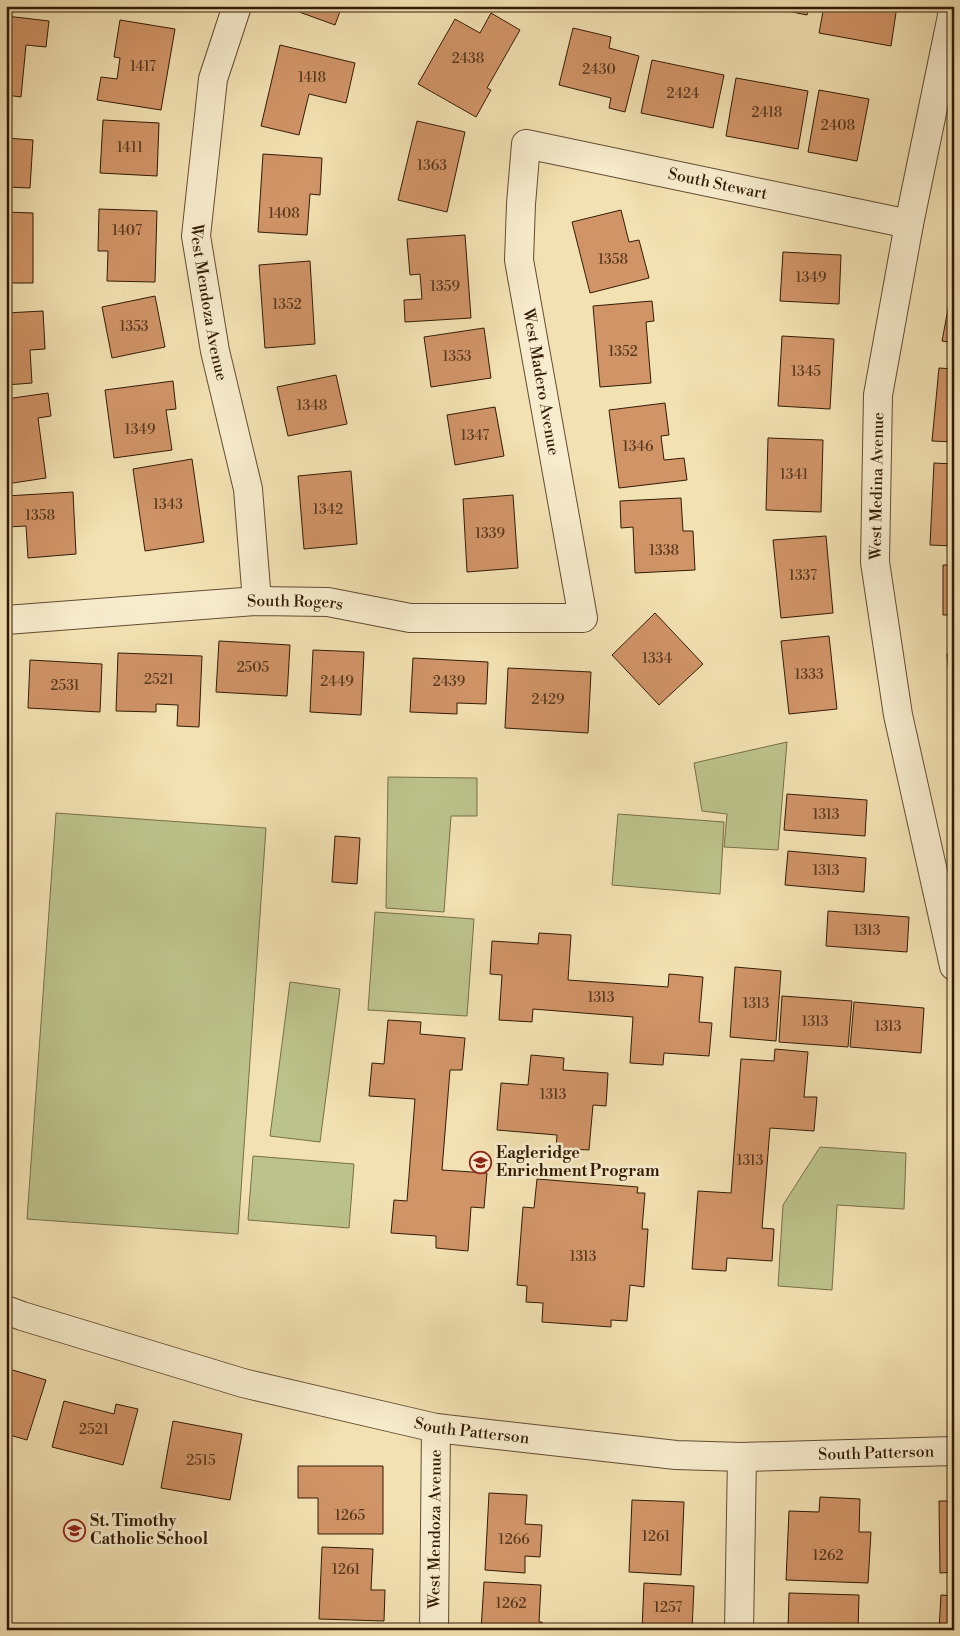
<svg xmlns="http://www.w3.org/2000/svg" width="960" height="1636" font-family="'Libre Bodoni',serif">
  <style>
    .green { fill: #bcc28b; stroke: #786e48 }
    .building { fill: #d09467; stroke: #331b05 }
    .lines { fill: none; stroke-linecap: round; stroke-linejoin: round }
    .minor-casing { stroke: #634c30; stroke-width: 30 }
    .minor { stroke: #f7eccd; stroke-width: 28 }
    .labels { text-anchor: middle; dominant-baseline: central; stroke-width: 5; stroke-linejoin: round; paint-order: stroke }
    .number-label { font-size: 14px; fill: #5a391e }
    .street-label { font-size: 16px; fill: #331b05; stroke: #f7eccd }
    .poi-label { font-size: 16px; font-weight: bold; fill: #331b05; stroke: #f7eccd; text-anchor: start }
  </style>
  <rect width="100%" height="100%" fill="#f2e1b2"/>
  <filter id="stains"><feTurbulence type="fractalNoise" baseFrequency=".004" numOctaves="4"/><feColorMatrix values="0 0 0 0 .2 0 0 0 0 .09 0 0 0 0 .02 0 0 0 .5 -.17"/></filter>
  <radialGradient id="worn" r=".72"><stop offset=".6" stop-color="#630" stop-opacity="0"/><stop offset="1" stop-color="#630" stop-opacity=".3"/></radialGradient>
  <path class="green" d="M787,742L778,850L724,847L727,814L702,811L694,763Z
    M388,777L477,778V816H451L444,912L386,908Z
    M56,813L266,828L238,1234L27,1219Z
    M618,814L724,822L720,894L612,885Z
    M375,912L474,919L467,1016L368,1010Z
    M290,982L340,989L320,1142L270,1136Z
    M820,1147L906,1153L904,1209L837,1205L832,1290L778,1286L783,1205Z
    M253,1156L354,1164L349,1228L248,1220Z"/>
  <path class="building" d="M144,6H191V11Z
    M292,6H342L335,25L291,9Z
    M763,6H809L807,15Z
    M824,6H897L891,46L819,33Z
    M491,13L520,30L487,88L491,90L476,117L418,84L455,19L480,33Z
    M6,16L49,21L46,47L26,45L21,97L6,95Z
    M120,20L175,29L161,110L97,100L101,77L117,79L120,58L114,57Z
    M573,28L611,37L609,48L639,56L625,112L609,108L611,98L559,85Z
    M280,45L355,63L346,103L309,94L299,135L261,126Z
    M652,60L724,75L713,128L641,113Z
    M736,78L808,91L798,149L726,136Z
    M819,90L869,99L857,161L808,152Z
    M103,120L159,123L157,176L100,173Z
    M417,121L465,132L447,212L398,200Z
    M6,138L33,140L30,188L6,187Z
    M263,154L322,158L320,195L310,194L307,235L258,232Z
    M99,209L157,211L155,282L107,281L108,251H98Z
    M621,210L629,242L639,240L649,278L590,293L572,222Z
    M6,212L33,213V283H6Z
    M465,235L471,318L405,322L404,300L422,299L420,274L410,275L407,239Z
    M783,252L841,255L839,304L780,301Z
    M310,261L315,344L265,348L259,265Z
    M954,277V298H950Z
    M155,296L165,347L112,358L102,307Z
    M652,301L654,321L646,322L651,383L600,387L593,306Z
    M949,304L954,305V343L942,341Z
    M43,311L45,349L30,350L32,383L6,385V313Z
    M484,328L491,378L431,387L424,337Z
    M782,336L834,339L830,409L778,406Z
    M939,368L954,369V442L932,441Z
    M336,375L347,424L288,436L277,387Z
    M173,381L176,409L166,410L172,450L114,458L105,390Z
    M48,393L51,416L38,418L46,478L6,484V399Z
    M665,403L669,435L661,436L664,460L684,458L687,480L619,488L609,410Z
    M495,407L504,456L455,465L447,415Z
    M768,438L823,440L821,512L766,510Z
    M192,459L204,542L145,551L133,469Z
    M934,463L954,464V546L930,545Z
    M351,471L357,544L304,549L298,476Z
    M73,492L76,554L28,558L26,526L8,527L6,496Z
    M513,495L518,568L467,572L463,499Z
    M681,498L683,531H693L695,570L635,573L633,527L621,528L620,501Z
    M826,536L833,613L781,618L773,540Z
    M943,565H954V615H943Z
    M655,613L703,664L659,705L612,655Z
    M829,636L837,709L789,714L781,641Z
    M219,641L290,645L287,696L216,692Z
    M313,650L364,652L361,715L310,712Z
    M118,653L202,656L199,727L177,726L178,705L156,704V712L116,711Z
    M954,653V689H950L947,654Z
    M413,658L488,662L486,704L457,703V714L410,712Z
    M30,660L102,664L100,712L28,708Z
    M508,668L591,672L588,733L505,728Z
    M787,794L867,800L865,836L784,830Z
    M335,836L360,838L357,884L332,882Z
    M788,851L866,858L864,892L785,885Z
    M828,911L909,917L907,952L826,946Z
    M539,933L571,935L568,980L668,987L669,974L703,977L699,1022L712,1023L709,1056L664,1053L663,1065L630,1063L633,1017L533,1009L532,1022L499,1020L502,975L490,974L492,941L538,944Z
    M735,967L781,971L776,1041L730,1037Z
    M782,996L852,1001L848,1047L779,1042Z
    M854,1002L924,1008L921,1053L850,1047Z
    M388,1020L421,1022L420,1034L465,1038L462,1070H450L442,1170L487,1173L484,1208L471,1207L468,1251L436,1248V1236L391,1233L394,1200L407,1201L415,1099L369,1096L372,1063L384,1064Z
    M775,1049L808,1052L804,1097H817L814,1131L770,1128L762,1228L774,1229L772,1261L727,1258L726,1271L692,1269L698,1191L731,1193L741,1059L774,1061Z
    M531,1055L564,1058L563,1070L608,1073L606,1106L593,1105L589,1150L556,1148L557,1135L497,1130L501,1083L528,1085Z
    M537,1179L638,1187L637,1193H645L642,1229H648L644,1287L630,1285L627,1321L611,1320V1327L542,1322L543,1303L526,1302L527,1286L517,1285L523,1207L534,1208Z
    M6,1368L46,1380L27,1440L6,1434L10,1420L6,1419Z
    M64,1401L114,1414L116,1404L138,1409L123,1465L52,1447Z
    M173,1421L242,1434L230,1500L161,1488Z
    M298,1466H383V1534H318V1498H298Z
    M489,1493L527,1495L525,1524L542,1525L540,1557L525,1556V1573L485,1570Z
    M820,1497L860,1499L859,1532H871L868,1583L786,1580L789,1511L819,1512Z
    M632,1500L684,1502L681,1575L629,1572Z
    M939,1501H954V1572L940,1573Z
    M322,1547L373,1549L371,1590H385L384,1621L319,1619Z
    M484,1582L541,1585L539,1622H542V1630H481Z
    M644,1583L694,1586L692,1630H642Z
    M789,1593L859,1595L858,1630H788Z
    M941,1595L954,1596V1630H939Z"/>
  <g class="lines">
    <defs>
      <g id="minor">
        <path id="s1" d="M237,6L213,79L196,236L215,351L248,489L257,601"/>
        <path d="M954,6L909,224L878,395L875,562L898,715L954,966"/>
        <path id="s2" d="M6,620L257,601L328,602L410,618H583L519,260L521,204L526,144L909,224"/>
        <path id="s3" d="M6,1310L22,1316L243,1383L436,1428L676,1455L742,1457L954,1451"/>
        <path id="s4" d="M434,1630L436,1428"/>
        <path d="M739,1630L742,1457"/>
      </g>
    </defs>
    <use href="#minor" class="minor-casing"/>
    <use href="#minor" class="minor"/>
  </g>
  <defs>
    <symbol id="school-ring" viewBox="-11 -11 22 22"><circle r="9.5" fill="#f7eccd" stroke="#8f2418" stroke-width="1.5"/><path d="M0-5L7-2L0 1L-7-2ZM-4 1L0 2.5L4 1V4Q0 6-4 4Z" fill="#8f2418"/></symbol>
  </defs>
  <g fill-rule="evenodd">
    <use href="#school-ring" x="468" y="1150" width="25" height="25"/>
    <use href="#school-ring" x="62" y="1518" width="25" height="25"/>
  </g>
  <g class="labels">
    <g class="number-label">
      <text x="468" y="59">2438</text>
      <text x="143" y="67">1417</text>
      <text x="599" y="70">2430</text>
      <text x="312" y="78">1418</text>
      <text x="683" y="94">2424</text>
      <text x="767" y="113">2418</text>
      <text x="838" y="126">2408</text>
      <text x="130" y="148">1411</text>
      <text x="432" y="166">1363</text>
      <text x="284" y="214">1408</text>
      <text x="127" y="231">1407</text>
      <text x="613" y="260">1358</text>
      <text x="811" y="278">1349</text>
      <text x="445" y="287">1359</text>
      <text x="287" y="305">1352</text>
      <text x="134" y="327">1353</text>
      <text x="623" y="352">1352</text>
      <text x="457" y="357">1353</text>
      <text x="806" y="372">1345</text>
      <text x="312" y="406">1348</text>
      <text x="140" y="430">1349</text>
      <text x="475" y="436">1347</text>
      <text x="638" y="447">1346</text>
      <text x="794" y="475">1341</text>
      <text x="168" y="505">1343</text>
      <text x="328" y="510">1342</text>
      <text x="40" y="516">1358</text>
      <text x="490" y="534">1339</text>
      <text x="664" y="551">1338</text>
      <text x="803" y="576">1337</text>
      <text x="657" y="659">1334</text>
      <text x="253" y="668">2505</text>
      <text x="809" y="675">1333</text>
      <text x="159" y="680">2521</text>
      <text x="337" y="682">2449</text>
      <text x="449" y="682">2439</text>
      <text x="65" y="686">2531</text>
      <text x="548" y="700">2429</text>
      <text x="826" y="815">1313</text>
      <text x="826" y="871">1313</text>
      <text x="867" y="931">1313</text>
      <text x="601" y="998">1313</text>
      <text x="756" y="1004">1313</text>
      <text x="815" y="1022">1313</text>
      <text x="888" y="1027">1313</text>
      <text x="553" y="1095">1313</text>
      <text x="750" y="1161">1313</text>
      <text x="583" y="1257">1313</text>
      <text x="94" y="1430">2521</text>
      <text x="201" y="1461">2515</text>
      <text x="350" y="1516">1265</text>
      <text x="656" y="1537">1261</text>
      <text x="514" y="1540">1266</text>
      <text x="828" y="1556">1262</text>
      <text x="346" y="1570">1261</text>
      <text x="511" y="1604">1262</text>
      <text x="668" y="1608">1257</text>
    </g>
    <g class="street-label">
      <text stroke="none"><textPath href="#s2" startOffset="1255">South Stewart</textPath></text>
      <text stroke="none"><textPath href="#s1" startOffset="302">West Mendoza Avenue</textPath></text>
      <text transform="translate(541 382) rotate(80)">West Madero Avenue</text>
      <text transform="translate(877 486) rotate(-89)">West Medina Avenue</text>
      <text stroke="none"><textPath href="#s2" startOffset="290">South Rogers</textPath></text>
      <text stroke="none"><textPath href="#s3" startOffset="482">South Patterson</textPath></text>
      <text stroke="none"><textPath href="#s3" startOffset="888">South Patterson</textPath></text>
      <text stroke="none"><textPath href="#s4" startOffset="101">West Mendoza Avenue</textPath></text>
    </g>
    <g class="poi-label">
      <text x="496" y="1153">Eagleridge<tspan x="496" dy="18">Enrichment Program</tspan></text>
      <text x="90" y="1521">St. Timothy<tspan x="90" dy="18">Catholic School</tspan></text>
    </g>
  </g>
  <rect width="960" height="1636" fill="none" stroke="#f2e1b2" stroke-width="25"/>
  <rect x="8" y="8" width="945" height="1621" fill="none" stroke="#331b05" stroke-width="2.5"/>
  <rect x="12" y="12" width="935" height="1611" fill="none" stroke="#331b05"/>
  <rect width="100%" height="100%" filter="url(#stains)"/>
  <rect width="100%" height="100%" fill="url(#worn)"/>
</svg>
